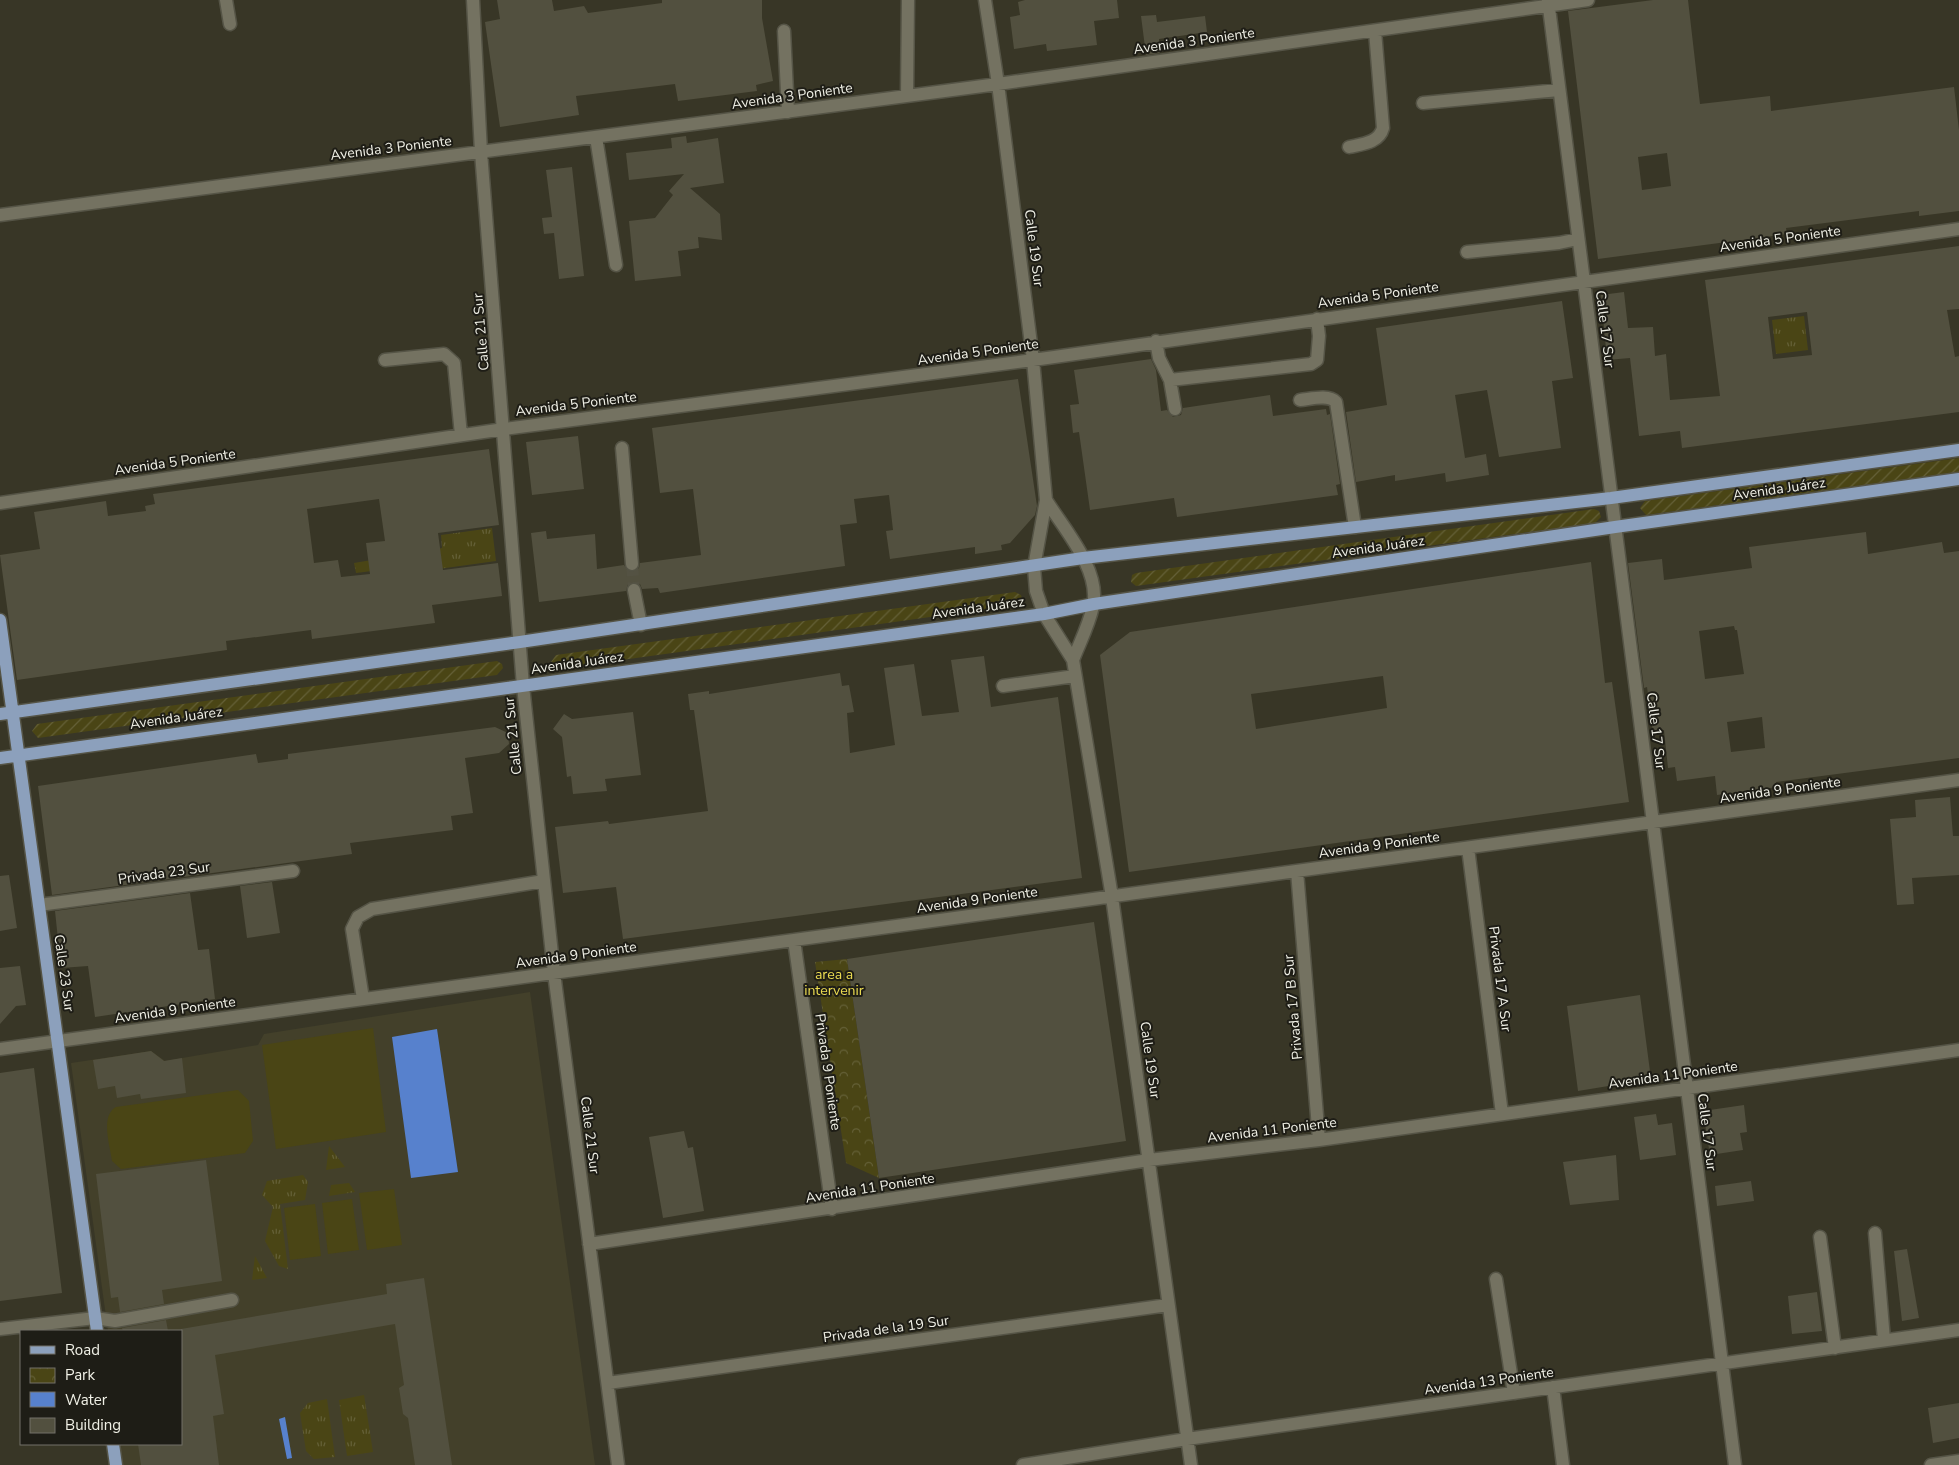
<svg xmlns="http://www.w3.org/2000/svg" width="1959" height="1465" font-family="'Nunito Sans',sans-serif">
  <style>
    .built { fill: #43402a }
    .grass { fill: url(#grass-tufts) }
    .park { fill: url(#park-crowns) }
    .garden { fill: url(#garden-furrows) }
    .pitch { fill: #4a4515 }
    .water { fill: #5781cd }
    .building { fill: #52503f; fill-rule: evenodd }
    .lines { fill: none; stroke-linecap: round; stroke-linejoin: round }
    .minor-tunnel { stroke: #545243; stroke-width: 12; stroke-dasharray: 12 6; stroke-linecap: butt }
    .minor-casing { stroke: #555446; stroke-width: 15 }
    .major-casing { stroke: #555446; stroke-width: 15 }
    .minor { stroke: #747261; stroke-width: 12 }
    .major { stroke: #8ca0bc; stroke-width: 12 }
    .labels { text-anchor: middle; dominant-baseline: central; stroke-width: 4; stroke-linejoin: round; paint-order: stroke }
    .street-label { font-size: 14px; fill: #f0f0e6; stroke: #1e1d16 }
    .park-label { font-size: 14px; fill: #ecdc52; stroke: #1e1d16 }
  </style>
  <defs>
    <pattern id="grass-tufts" width="24" height="20" patternUnits="userSpaceOnUse" patternTransform="scale(1.25)"><rect width="24" height="20" fill="#4a4515"/><path d="M3 7l-1-3M5 7V3M7 7l1-3M15 17l-1-3M17 17v-4M19 17l1-3" fill="none" stroke="#646037"/></pattern>
    <pattern id="park-crowns" width="20" height="18" patternUnits="userSpaceOnUse" patternTransform="scale(1.25)"><rect width="20" height="18" fill="#4a4515"/><path d="M2 6a3 3 0 1 1 6 0M12 15a3 3 0 1 1 6 0" fill="none" stroke="#646037"/></pattern>
    <pattern id="garden-furrows" width="10" height="10" patternUnits="userSpaceOnUse" patternTransform="scale(1.25)"><rect width="10" height="10" fill="#4a4515"/><path d="M-1 1l2-2M0 10L10 0M9 11l2-2" fill="none" stroke="#646037"/></pattern>
  </defs>
  <rect width="100%" height="100%" fill="#383626"/>
  <path class="built" d="M530,992L595,1465H119L116,1444H181V1331H108L71,1063L151,1051L165,1061L258,1045L264,1034Z"/>
  <path class="grass" d="M1804,316L1808,350L1776,354L1772,320Z
    M492,528L496,561L381,577L380,570L356,573L354,563L442,548L441,535Z
    M329,1146L345,1167L326,1170Z
    M303,1175L308,1182L305,1200L280,1204L288,1269L279,1266L265,1241L273,1207L262,1195L267,1181Z
    M349,1183L355,1192L329,1196L331,1185Z
    M255,1256L267,1278L252,1280Z
    M364,1395L373,1452L347,1456L339,1400Z
    M327,1399L335,1457L314,1459L306,1451L300,1413L308,1403Z"/>
  <path class="park" d="M847,959L879,1178L846,1163L815,962Z"/>
  <path class="garden" d="M1959,458V472L1646,515L1640,508L1645,501Z
    M1594,509L1599,511L1601,517L1595,523L1136,586L1131,582L1132,575L1136,573Z
    M1015,592L1021,595L1022,599L1016,605L557,669L551,662L556,655Z
    M497,661L502,664L503,668L497,675L38,738L32,731L37,724Z"/>
  <path class="pitch" d="M373,1028L386,1132L276,1149L262,1045Z
    M238,1090L249,1101L253,1141L245,1153L121,1169L112,1161C110,1145 100,1116 116,1107Z
    M394,1189L402,1245L367,1250L359,1193Z
    M352,1199L359,1250L328,1254L322,1203Z
    M315,1204L321,1256L290,1260L284,1208Z"/>
  <path class="water" d="M437,1029L458,1172L411,1178L392,1037Z
    M285,1417L292,1458L287,1459L279,1419Z"/>
  <path class="building" d="M497,0H552L554,11L584,6L588,13L662,3V0H762V18L773,81L756,85L757,91L678,101L675,84L576,96L579,115L500,127L485,22L500,19Z
    M1025,0H1117L1119,18L1094,21L1097,45L1047,51L1046,44L1014,49L1010,17L1020,15L1018,2Z
    M1653,0H1688L1700,104L1770,96L1771,111L1954,87L1959,130V211L1919,216V211L1786,228L1787,234L1598,259L1568,11ZM1667,153L1671,186L1642,190L1638,157Z
    M1156,15L1157,22L1205,16L1207,32L1159,39L1160,53L1146,55L1141,16Z
    M686,136L687,143L718,138L724,183L690,188L720,214L722,240L698,237L699,248L678,251L681,276L635,281L629,221L655,218L673,195L669,191L684,174L629,180L626,153L672,148L671,138Z
    M572,167L584,276L559,279L554,233L544,234L542,218L552,217L546,170Z
    M1959,246V309L1947,310L1955,357L1959,356V412L1682,448L1680,431L1639,436L1630,358L1607,360L1601,295L1624,292L1628,328L1653,327L1655,356L1666,354L1670,400L1720,396L1705,280ZM1807,312L1812,355L1773,359L1768,317Z
    M1562,301L1573,378L1552,381L1561,448L1499,457L1487,390L1455,395L1465,458L1486,454L1489,475L1446,482L1445,473L1395,481V475L1356,482L1346,412L1387,405L1376,328Z
    M1151,359L1156,370L1161,411L1167,410L1173,417L1181,415L1183,408L1270,395L1273,416L1326,409L1327,415L1330,414L1340,484L1336,485L1338,495L1177,517L1174,498L1090,510L1079,432L1073,433L1070,405L1079,404L1074,370Z
    M1018,379L1037,506L1035,515L1010,543L1001,545L1002,550L975,554V547L890,559L886,531L893,530L889,495L854,499L857,523L840,525L845,566L660,593L658,588L642,589L640,584L633,582L628,584L626,591L539,602L531,533L546,531L547,539L595,534L597,569L624,565L628,571L633,572L639,568L640,563L701,555L693,489L660,493L652,428Z
    M578,436L584,489L532,495L526,442Z
    M489,449L499,525L438,533L443,570L498,563L502,596L432,605L435,623L312,639L311,630L226,641L227,650L17,680L0,555L40,549L34,512L106,501L108,516L146,511L145,506L155,504L153,494ZM379,499L385,541L366,543L370,574L341,577L338,560L314,563L307,509Z
    M1866,532L1868,554L1942,542L1944,553L1959,551V758L1776,782L1777,787L1717,795L1715,776L1677,781L1675,767L1668,768L1664,730L1653,732L1647,687L1644,688L1628,563L1662,559L1664,580L1752,568L1749,547ZM1734,626L1735,630H1737L1744,674L1705,679L1699,631ZM1762,717L1765,748L1731,752L1727,722Z
    M1591,562L1605,683L1612,682L1629,802L1129,872L1100,655L1130,632ZM1383,676L1387,708L1256,729L1251,694Z
    M984,656L991,707L1058,697L1082,878L623,939L616,887L563,893L555,827L608,821L609,824L708,811L694,710H690L688,694L709,691V694L840,673L842,686L849,685L854,712L847,713L850,753L895,745L884,668L914,664L922,716L959,712L951,660Z
    M633,712L641,775L605,779L607,791L573,794L571,776L567,777L562,737L553,729L564,714L572,719Z
    M495,727L508,733L509,744L499,753L465,758L473,813L451,816L453,830L350,843L352,854L52,895L38,786L256,754L258,763L288,759V754Z
    M1950,797L1953,836H1959V875L1912,878L1914,904L1897,905L1890,819L1916,817L1915,800Z
    M9,875L17,928L0,931V876Z
    M272,882L280,933L247,938L240,886Z
    M190,893L198,950L209,949L215,999L95,1017L88,966L61,968L55,911Z
    M1094,922L1126,1141L879,1178L847,959Z
    M20,966L26,1005L16,1006L0,1024V968Z
    M1640,995L1651,1079L1578,1091L1567,1006Z
    M151,1051L164,1061L182,1058L186,1093L141,1099L140,1094L117,1098L115,1086L98,1089L93,1060Z
    M34,1068L62,1293L0,1301V1073Z
    M1744,1105L1747,1132L1740,1133L1743,1150L1710,1155L1703,1111Z
    M1656,1114L1658,1125L1672,1123L1676,1155L1640,1160L1634,1117Z
    M684,1131L688,1148L693,1147L704,1211L663,1218L649,1137Z
    M1616,1155L1619,1200L1570,1205L1563,1162Z
    M206,1160L222,1281L162,1290L164,1304L120,1312L118,1297L111,1298L96,1174Z
    M1751,1181L1754,1201L1717,1206L1715,1186Z
    M1907,1249L1919,1318L1902,1321L1894,1251Z
    M424,1278L452,1465H415L408,1418L403,1414L399,1388L404,1385L395,1324L215,1355L224,1414L213,1416L219,1465H141L138,1444H181V1329L387,1294L386,1284Z
    M1817,1292L1822,1331L1792,1334L1788,1296Z
    M166,1320L168,1331H123L122,1328Z
    M1959,1403V1438L1933,1443L1928,1408Z"/>
  <g class="lines">
    <path class="minor-tunnel" d="M632,564L634,590"/>
    <defs>
      <path id="minor" d="M226,0L230,24
        M473,0L481,152L523,686L554,973L618,1465
        M985,0L998,84L1033,360L1046,500L1034,567L1036,591L1044,614L1073,660L1112,897L1191,1465
        M1548,0L1735,1465
        M784,31L788,112
        M907,96L908,0
        M1423,103L1559,90
        M596,137L616,265
        M1349,147C1362,144 1379,143 1383,128L1375,31
        M0,215L998,84L1588,0
        M1467,252L1559,243L1578,239
        M1156,341L1159,358L1170,380L1311,364L1317,360L1319,336L1317,319
        M385,360L444,354L454,363L461,435
        M1170,380L1175,409
        M1300,400C1311,399 1328,394 1336,402L1355,527
        M622,448L632,564
        M1046,500C1064,529 1101,570 1093,606C1089,625 1080,642 1073,660
        M0,503L504,429L1033,360L1959,229
        M634,590L641,625
        M1003,686L1075,676
        M1468,848L1502,1114
        M1297,871L1319,1140
        M39,905L293,871
        M794,940L832,1209
        M363,999L352,929L358,917L372,909L544,881
        M0,1049L1959,780
        M1875,1233L1884,1340
        M1820,1237L1835,1348
        M589,1244L1149,1160L1319,1140L1959,1050
        M1496,1279L1514,1393
        M0,1329L95,1318L115,1321L232,1300
        M608,1383L1168,1305
        M1553,1387L1563,1465
        M1023,1465L1187,1439L1959,1330
        M1931,1465L1959,1461"/>
      <path id="major" d="M0,620L97,1331
        M0,714L520,642L1083,558L1611,498L1959,450
        M0,758L1044,614L1094,604L1615,527L1959,479
        M113,1444L116,1465"/>
    </defs>
    <use href="#minor" class="minor-casing"/>
    <use href="#major" class="major-casing"/>
    <use href="#minor" class="minor"/>
    <use href="#major" class="major"/>
  </g>
  <g class="labels">
    <g class="street-label">
      <text transform="translate(1194 41) rotate(-8)">Avenida 3 Poniente</text>
      <text transform="translate(792 96) rotate(-8)">Avenida 3 Poniente</text>
      <text transform="translate(391 148) rotate(-7)">Avenida 3 Poniente</text>
      <text transform="translate(1780 239) rotate(-8)">Avenida 5 Poniente</text>
      <text transform="translate(1034 248) rotate(83)">Calle 19 Sur</text>
      <text transform="translate(1378 295) rotate(-8)">Avenida 5 Poniente</text>
      <text transform="translate(1605 329) rotate(83)">Calle 17 Sur</text>
      <text transform="translate(481 332) rotate(-95)">Calle 21 Sur</text>
      <text transform="translate(978 352) rotate(-8)">Avenida 5 Poniente</text>
      <text transform="translate(576 404) rotate(-7)">Avenida 5 Poniente</text>
      <text transform="translate(175 462) rotate(-8)">Avenida 5 Poniente</text>
      <text transform="translate(1779 489) rotate(-8)">Avenida Juárez</text>
      <text transform="translate(1378 547) rotate(-8)">Avenida Juárez</text>
      <text transform="translate(978 608) rotate(-8)">Avenida Juárez</text>
      <text transform="translate(577 663) rotate(-8)">Avenida Juárez</text>
      <text transform="translate(176 718) rotate(-8)">Avenida Juárez</text>
      <text transform="translate(1656 731) rotate(83)">Calle 17 Sur</text>
      <text transform="translate(513 736) rotate(-96)">Calle 21 Sur</text>
      <text transform="translate(1780 790) rotate(-8)">Avenida 9 Poniente</text>
      <text transform="translate(1379 845) rotate(-8)">Avenida 9 Poniente</text>
      <text transform="translate(164 873) rotate(-8)">Privada 23 Sur</text>
      <text transform="translate(977 900) rotate(-8)">Avenida 9 Poniente</text>
      <text transform="translate(576 955) rotate(-8)">Avenida 9 Poniente</text>
      <text transform="translate(64 973) rotate(82)">Calle 23 Sur</text>
      <text transform="translate(1500 979) rotate(83)">Privada 17 A Sur</text>
      <text transform="translate(1293 1007) rotate(-95)">Privada 17 B Sur</text>
      <text transform="translate(175 1010) rotate(-8)">Avenida 9 Poniente</text>
      <text transform="translate(1150 1060) rotate(82)">Calle 19 Sur</text>
      <text transform="translate(828 1072) rotate(82)">Privada 9 Poniente</text>
      <text transform="translate(1673 1075) rotate(-8)">Avenida 11 Poniente</text>
      <text transform="translate(1272 1130) rotate(-7)">Avenida 11 Poniente</text>
      <text transform="translate(1707 1132) rotate(83)">Calle 17 Sur</text>
      <text transform="translate(590 1135) rotate(83)">Calle 21 Sur</text>
      <text transform="translate(870 1188) rotate(-9)">Avenida 11 Poniente</text>
      <text transform="translate(886 1329) rotate(-8)">Privada de la 19 Sur</text>
      <text transform="translate(1489 1381) rotate(-8)">Avenida 13 Poniente</text>
    </g>
    <g class="park-label">
      <text x="834" y="974">area a<tspan x="834" dy="16">intervenir</tspan></text>
    </g>
  </g>
  <rect x="20" y="1330" width="162" height="115" fill="#1e1d16" stroke="#727169"/>
  <rect x="30" y="1346" width="25" height="8" fill="#8ca0bc" stroke="#727169"/>
  <text x="65" y="1355" font-size="15" fill="#f0f0e6">Road</text>
  <rect x="30" y="1368" width="25" height="15" fill="url(#park-crowns)" stroke="#727169"/>
  <text x="65" y="1380" font-size="15" fill="#f0f0e6">Park</text>
  <rect x="30" y="1392" width="25" height="15" fill="#5781cd" stroke="#727169"/>
  <text x="65" y="1405" font-size="15" fill="#f0f0e6">Water</text>
  <rect x="30" y="1418" width="25" height="15" fill="#52503f" stroke="#727169"/>
  <text x="65" y="1430" font-size="15" fill="#f0f0e6">Building</text>
</svg>
